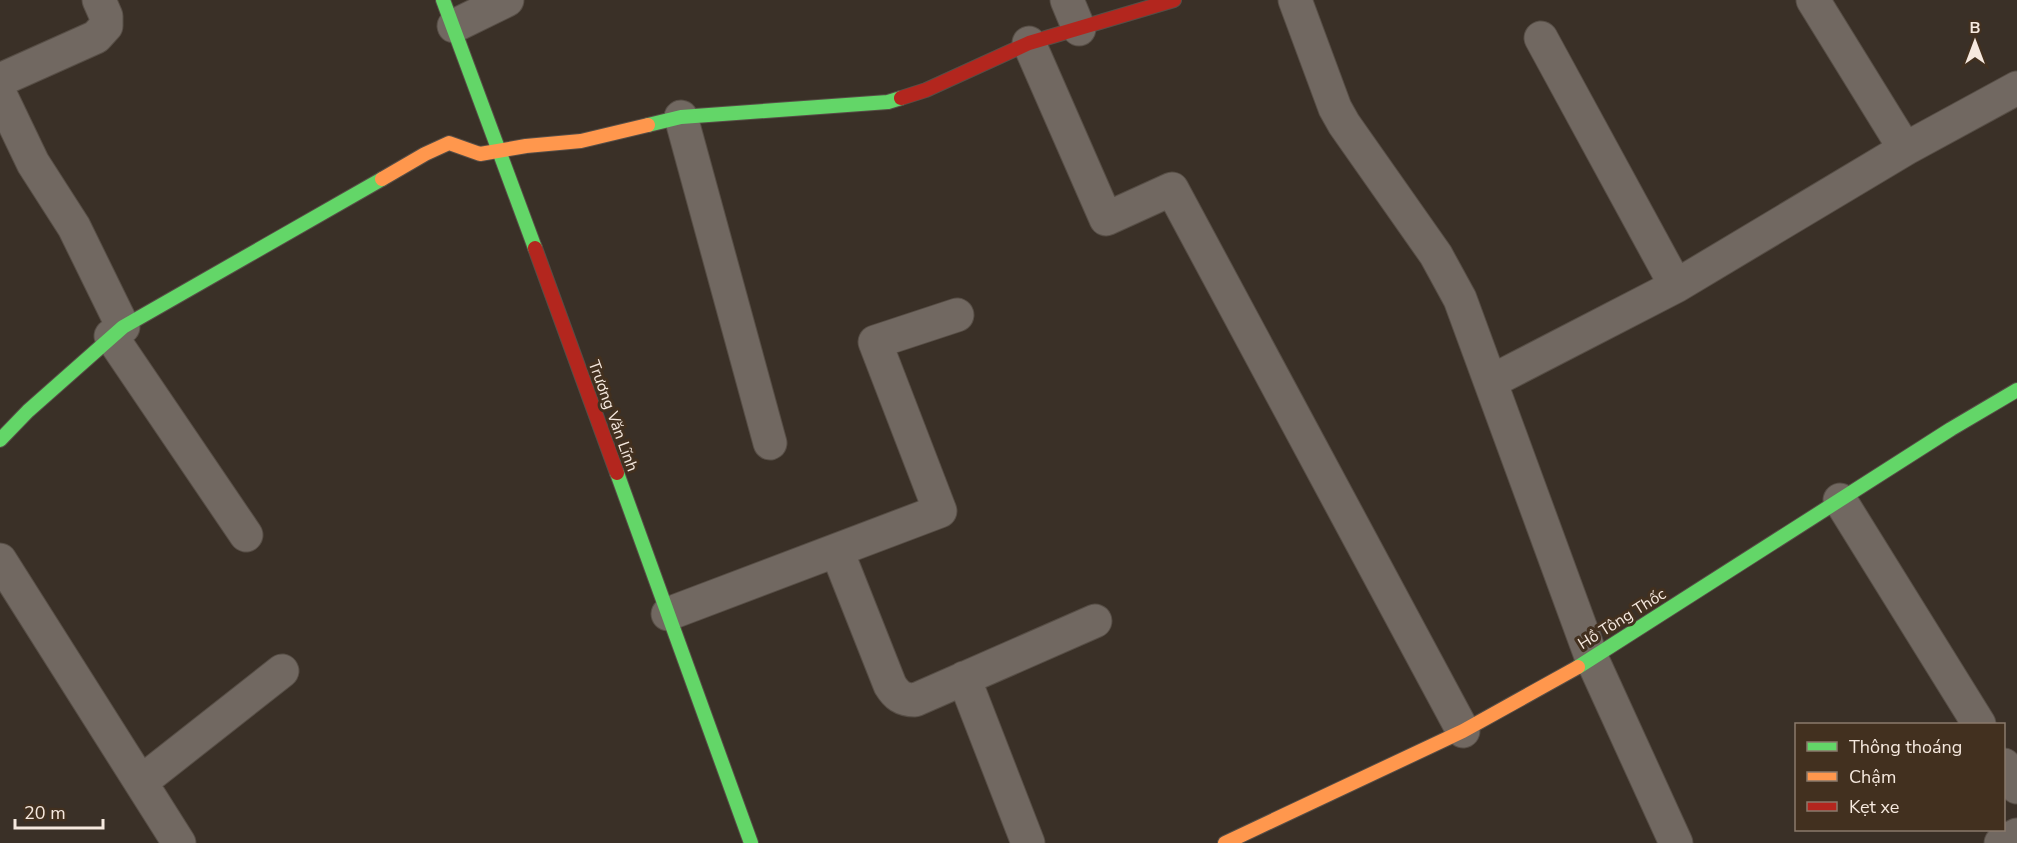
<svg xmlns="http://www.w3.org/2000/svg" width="2017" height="843" font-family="'Nunito Sans',sans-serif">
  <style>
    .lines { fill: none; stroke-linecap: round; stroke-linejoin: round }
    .street-casing { stroke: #574e46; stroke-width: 35 }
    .fast-casing { stroke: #574e46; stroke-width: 16 }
    .slow-casing { stroke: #574e46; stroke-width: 16 }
    .jam-casing { stroke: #574e46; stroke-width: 16 }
    .street { stroke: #716861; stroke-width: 33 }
    .fast { stroke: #63d668; stroke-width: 14 }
    .slow { stroke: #ff974d; stroke-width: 14 }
    .jam { stroke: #b3261e; stroke-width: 14 }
    .labels { text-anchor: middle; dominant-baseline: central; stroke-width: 6; stroke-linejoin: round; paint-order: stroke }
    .street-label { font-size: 16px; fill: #f6e9df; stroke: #42301f }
  </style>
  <rect width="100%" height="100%" fill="#3a3027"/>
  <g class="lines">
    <defs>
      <path id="street" d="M1067,0L1079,29
        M1295,0L1335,108L1344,124L1436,255L1460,299L1592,659L1676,843
        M1813,0L1905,149
        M454,26L507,0
        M1541,38L1676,286L1905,149L2017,88
        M1029,43L1106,219L1172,189L1463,731
        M0,80L96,37L106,26V16L99,0
        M0,94L33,163L74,227L123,327
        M681,117L770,443
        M111,336L246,535
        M1492,381L1676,286
        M1840,500L1979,724
        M837,551L890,685C896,695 902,700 915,700L1095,621
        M0,560L179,843
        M668,614L940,511L875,342L957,315
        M964,678L1028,843
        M2004,765L2017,787
        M141,782L282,671
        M2001,843L2017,835"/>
      <path id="fast" d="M443,0L535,248
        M648,125L681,117L888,102L901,98
        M0,440L28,411L123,327L382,179
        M617,473L751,843
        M1578,667L1951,429L2017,390"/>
      <path id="slow" d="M382,179L425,154L449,143L480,154L526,146L581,141L648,125
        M1225,843L1463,731L1578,667"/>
      <path id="jam" d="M901,98L926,90L1029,43L1174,0
        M535,248L617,473"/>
    </defs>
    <use href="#street" class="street-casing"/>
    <use href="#fast" class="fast-casing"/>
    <use href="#slow" class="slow-casing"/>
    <use href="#jam" class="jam-casing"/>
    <use href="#street" class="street"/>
    <use href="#fast" class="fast"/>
    <use href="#slow" class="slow"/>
    <use href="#jam" class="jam"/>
  </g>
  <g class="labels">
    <g class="street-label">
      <text transform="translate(613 416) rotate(70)">Trương Văn Lĩnh</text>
      <text transform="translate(1622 619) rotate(-32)">Hồ Tông Thốc</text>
    </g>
  </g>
  <rect x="1795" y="723" width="210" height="108" fill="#42301f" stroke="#8a7a6c" stroke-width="1.5"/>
  <rect x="1807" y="742" width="30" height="9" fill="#63d668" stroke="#8a7a6c" stroke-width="1.5"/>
  <text x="1849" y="753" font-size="18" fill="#f6e9df">Thông thoáng</text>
  <rect x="1807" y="772" width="30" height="9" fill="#ff974d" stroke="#8a7a6c" stroke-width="1.5"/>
  <text x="1849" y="783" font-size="18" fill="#f6e9df">Chậm</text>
  <rect x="1807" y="802" width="30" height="9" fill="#b3261e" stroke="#8a7a6c" stroke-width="1.5"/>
  <text x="1849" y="813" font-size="18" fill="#f6e9df">Kẹt xe</text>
  <g transform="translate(1975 42)" stroke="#42301f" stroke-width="4.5" paint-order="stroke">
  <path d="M0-4.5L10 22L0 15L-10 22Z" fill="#f6e9df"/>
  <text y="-9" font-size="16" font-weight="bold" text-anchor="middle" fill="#f6e9df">B</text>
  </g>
  <path d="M15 819v9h88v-9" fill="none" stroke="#f6e9df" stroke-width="3"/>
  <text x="24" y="819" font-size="18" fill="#f6e9df" stroke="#42301f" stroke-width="4.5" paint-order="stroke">20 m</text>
</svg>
